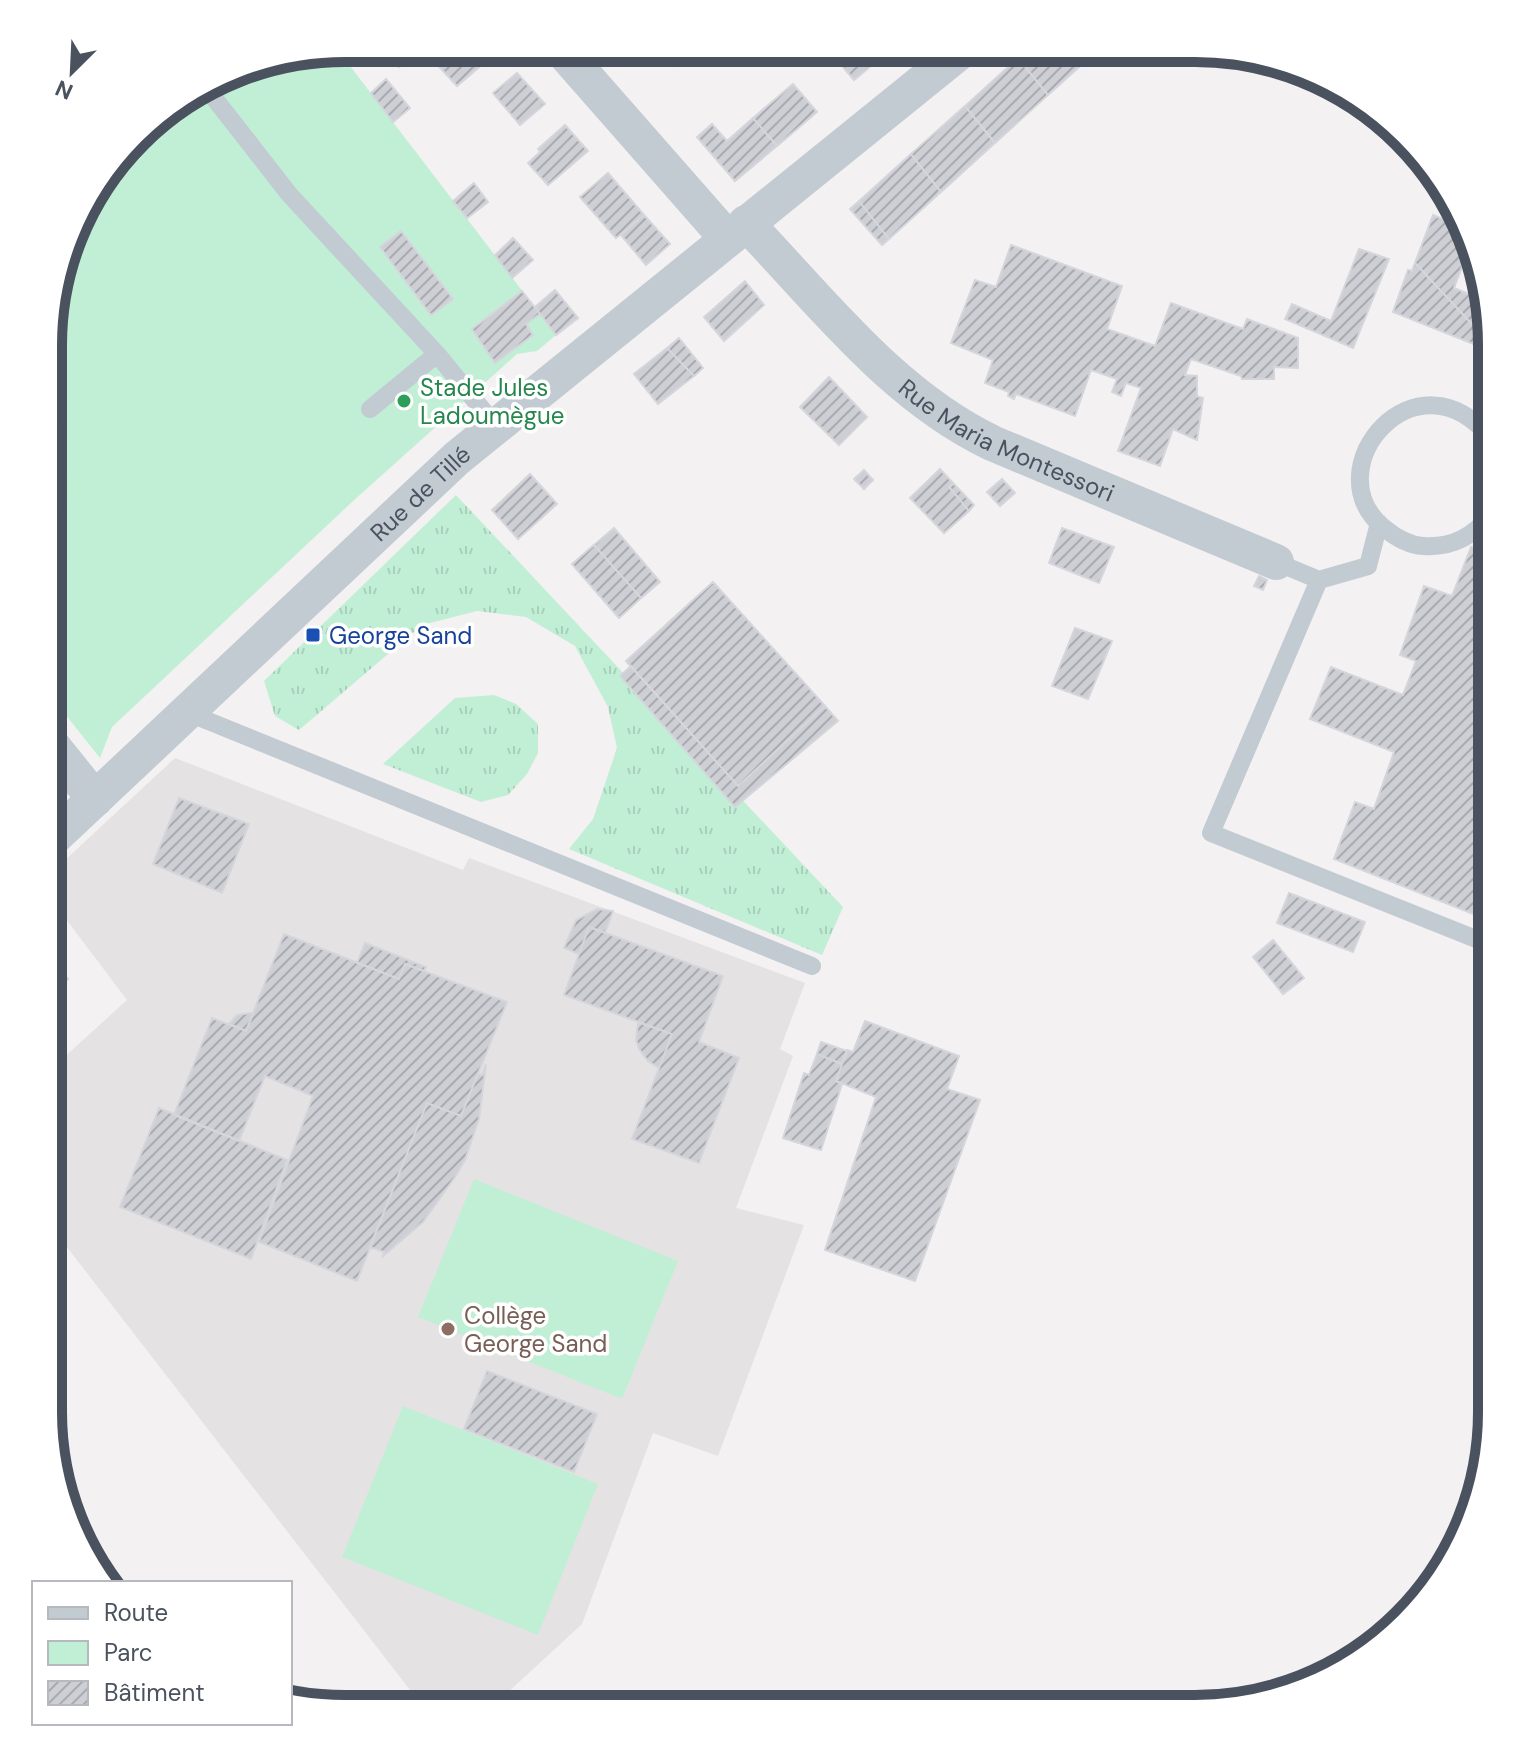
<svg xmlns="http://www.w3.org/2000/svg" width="1540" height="1757" font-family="'DM Sans',sans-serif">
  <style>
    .education { fill: #e4e2e3 }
    .grass { fill: url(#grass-tufts) }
    .park { fill: #c1efd6 }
    .building { fill: url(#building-hatch); stroke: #d5d6dc; stroke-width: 2 }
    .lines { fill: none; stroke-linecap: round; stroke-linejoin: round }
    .path { stroke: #7accaa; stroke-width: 5; stroke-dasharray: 6 4; stroke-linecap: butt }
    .lane { stroke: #c2cad2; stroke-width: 18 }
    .street { stroke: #c2cad2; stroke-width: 36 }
    .leisure-dot { fill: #2e9e5b; stroke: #fff; stroke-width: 3 }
    .transit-dot { fill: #1a4fb4; stroke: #fff; stroke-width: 3 }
    .education-dot { fill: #8d6e63; stroke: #fff; stroke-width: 3 }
    .labels { text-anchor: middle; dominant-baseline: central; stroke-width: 7; stroke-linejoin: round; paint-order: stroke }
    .leisure-label { font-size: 24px; fill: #27864d; stroke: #fff; text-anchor: start }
    .street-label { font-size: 24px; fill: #49525e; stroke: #fff }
    .transit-label { font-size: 24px; fill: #164399; stroke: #fff; text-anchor: start }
    .education-label { font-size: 24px; fill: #785e54; stroke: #fff; text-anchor: start }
    .rim { fill: none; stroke: #49525e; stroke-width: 10 }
  </style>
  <defs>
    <pattern id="grass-tufts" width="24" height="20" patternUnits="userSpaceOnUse" patternTransform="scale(2)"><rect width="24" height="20" fill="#c1efd6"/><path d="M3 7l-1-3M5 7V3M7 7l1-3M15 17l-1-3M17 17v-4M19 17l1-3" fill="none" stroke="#a7cfba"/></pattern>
    <pattern id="building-hatch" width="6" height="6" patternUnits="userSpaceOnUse" patternTransform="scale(2)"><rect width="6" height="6" fill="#cecfd5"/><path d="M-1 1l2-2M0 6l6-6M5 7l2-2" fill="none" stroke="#a9abb0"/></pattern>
  </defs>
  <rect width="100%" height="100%" fill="#f3f1f1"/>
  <path class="education" d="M175,758L463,870L469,858L805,983L780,1049L793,1056L736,1208L804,1225L718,1456L653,1433L582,1624L491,1708H424L49,1224V1071L127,1000L50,898V874Z"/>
  <path class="grass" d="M456,495L843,907L822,955L569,849L593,819L617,748L608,707L575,646L526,617L477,611L422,625L299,730L275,716L264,681Z
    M494,695L516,704L538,724V753L527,774L508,795L481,802L383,764L455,698Z
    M50,764L73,790L50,811Z"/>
  <path class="park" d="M337,49L556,335L537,351L517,354L352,502L112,727L100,758L50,695L51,306L88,197L150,121L249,64Z
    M474,1179L678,1261L622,1399L418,1317Z
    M403,1406L598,1484L538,1635L342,1557Z"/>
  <path class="building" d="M399,48H411L416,53L399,67L390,57Z
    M444,48H496L498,51L457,86L432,59Z
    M673,49H692L673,66L665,56Z
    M776,49H795L800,55L789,64Z
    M835,49L890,50L854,80L831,53Z
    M1027,50H1079L1088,59L1048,95L1018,58Z
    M1018,58L1048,95L995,143L965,106Z
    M517,73L545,104L520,125L493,93Z
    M386,79L410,108L393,122L371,93Z
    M793,84L817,112L777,146L753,118Z
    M965,106L995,143L941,192L911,154Z
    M753,118L777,146L735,181L697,137L712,124L727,141Z
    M565,125L588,151L548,185L528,163L540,152L538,149Z
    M911,154L941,192L889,239L859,201Z
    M608,173L644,215L616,238L580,197Z
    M474,183L488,202L467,218L453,201Z
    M859,201L889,239L882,245L850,209Z
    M644,215L670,244L646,265L621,235Z
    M1433,215L1465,228L1472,240L1454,288L1486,301L1491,329L1483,336L1415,263Z
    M401,231L453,299L431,315L380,247Z
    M513,238L533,260L512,278L495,255Z
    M1011,245L1122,286L1107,329L1155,346L1171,303L1243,329L1247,319L1298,338V368L1274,367V379H1242L1241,376L1191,359L1185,375L1197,376V396L1203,398L1197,440L1173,429L1160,466L1118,451L1141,388L1126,383L1121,396L1112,392L1117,379L1091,370L1075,416L1016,394L1014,399L1008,396L1009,392L985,383L993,360L951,343L975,280L996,287Z
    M1359,249L1389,259L1353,348L1285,319L1292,304L1331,321Z
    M1415,263L1483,336L1491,329V351L1393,312L1408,270L1412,271Z
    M745,281L764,305L724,341L704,317Z
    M555,290L578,318L556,335L535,307Z
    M522,291L540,314L526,324L533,335L495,363L472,329Z
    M679,338L703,368L694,376L667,348Z
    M667,348L694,376L658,404L634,374Z
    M829,377L867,417L839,445L800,407Z
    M940,469L953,483L949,487L969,511L944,533L910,498Z
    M864,470L873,480L864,489L854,479Z
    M530,474L557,504L518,539L492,510Z
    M1002,479L1015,493L1000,506L987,492Z
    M953,483L974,505L969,511L949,487Z
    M614,528L660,582L641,598L594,545Z
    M1062,528L1114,547L1099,583L1049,563Z
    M594,545L641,598L619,618L572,564Z
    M1471,547L1491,555V782L1485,799L1491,801V921L1334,859L1355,802L1374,809L1394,752L1310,719L1331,667L1403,695L1416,661L1400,655L1424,586L1452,596Z
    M1259,576L1267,580L1263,590L1254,586Z
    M713,582L825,706L738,786L626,661Z
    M1075,628L1112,641L1088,699L1052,686Z
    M631,666L738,786L825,706L838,721L735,807L620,676Z
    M179,798L249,824L222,893L153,864Z
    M1289,893L1365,922L1353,952L1277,923Z
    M597,909L613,911L605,933L589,927L579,954L564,948L576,920Z
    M589,927L723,976L699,1042L739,1058L699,1163L632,1139L672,1034L564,995Z
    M284,934L399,979L405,964L507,1002L461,1116L427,1103L357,1281L259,1242L313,1096L265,1076L239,1141L174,1115L212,1018L246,1031Z
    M1273,940L1304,978L1283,994L1253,957Z
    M365,943L426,967L424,971L405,964L399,979L357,963Z
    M49,958L68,979L49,996Z
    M250,1013L253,1014L246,1031L229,1024L237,1015Z
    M865,1021L959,1056L947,1089L980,1100L915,1281L825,1250L876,1097L836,1081L847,1050L853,1052Z
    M638,1022L672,1034L659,1068L648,1061L639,1049L636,1040Z
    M821,1042L847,1051L842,1064L817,1054Z
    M817,1054L842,1064L836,1081L842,1084L821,1150L783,1138L804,1073L809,1075Z
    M486,1064L479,1119L465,1160L455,1177L423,1222L382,1257L384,1252L370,1247L427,1103L461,1116L478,1073L482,1075Z
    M159,1108L287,1160L251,1259L120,1207Z
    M487,1371L597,1414L574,1472L464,1429Z"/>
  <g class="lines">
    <path class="path" d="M1480,285L1484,287"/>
    <path class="lane" d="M207,89L289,194L437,354
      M370,409L437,354L495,425
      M1491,439C1417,346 1312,469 1384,528C1395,537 1408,545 1423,546C1452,548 1473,537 1491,514
      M1276,562L1319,580
      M1319,580L1211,833L1491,945
      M1319,580L1368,566L1379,523
      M186,712L812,966"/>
    <g class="street">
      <path d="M561,49L727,238"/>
      <path id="s1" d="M746,223C821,301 892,395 992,443L1276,562"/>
      <path d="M50,743L95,799"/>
      <path id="s2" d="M50,841L457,458L962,50"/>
    </g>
  </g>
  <circle class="leisure-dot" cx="404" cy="401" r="8"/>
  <rect class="transit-dot" x="305" y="627" width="16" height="16" rx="4"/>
  <circle class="education-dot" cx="448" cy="1329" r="8"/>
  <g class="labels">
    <g class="leisure-label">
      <text x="420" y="387">Stade Jules<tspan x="420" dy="28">Ladoumègue</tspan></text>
    </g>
    <g class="street-label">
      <text stroke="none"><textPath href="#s1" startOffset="344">Rue Maria Montessori</textPath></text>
      <text stroke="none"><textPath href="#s2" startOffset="508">Rue de Tillé</textPath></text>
    </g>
    <g class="transit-label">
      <text x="329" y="635">George Sand</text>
    </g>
    <g class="education-label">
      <text x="464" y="1315">Collège<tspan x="464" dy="28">George Sand</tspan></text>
    </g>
  </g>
  <path d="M0 0H1540V1757H0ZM345 62H1195A283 283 0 0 1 1478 345V1412A283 283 0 0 1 1195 1695H345A283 283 0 0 1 62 1412V345A283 283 0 0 1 345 62Z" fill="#fff" fill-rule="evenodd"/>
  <path class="rim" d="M345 62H1195A283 283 0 0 1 1478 345V1412A283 283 0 0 1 1195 1695H345A283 283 0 0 1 62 1412V345A283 283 0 0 1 345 62Z"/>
  <rect x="32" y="1581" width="260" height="144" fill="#ffffff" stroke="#b6babf" stroke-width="2"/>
  <rect x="48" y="1607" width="40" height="12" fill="#c2cad2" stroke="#b6babf" stroke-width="2"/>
  <text x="104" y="1621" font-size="24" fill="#49525e">Route</text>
  <rect x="48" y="1641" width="40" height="24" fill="#c1efd6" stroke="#b6babf" stroke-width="2"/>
  <text x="104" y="1661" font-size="24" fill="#49525e">Parc</text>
  <rect x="48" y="1681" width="40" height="24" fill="url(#building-hatch)" stroke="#b6babf" stroke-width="2"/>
  <text x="104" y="1701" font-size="24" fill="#49525e">Bâtiment</text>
  <g transform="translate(72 72) rotate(204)" stroke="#ffffff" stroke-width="6" paint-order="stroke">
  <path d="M0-6L14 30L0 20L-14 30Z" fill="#49525e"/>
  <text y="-12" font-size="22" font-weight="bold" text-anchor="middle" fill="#49525e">N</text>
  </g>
</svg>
